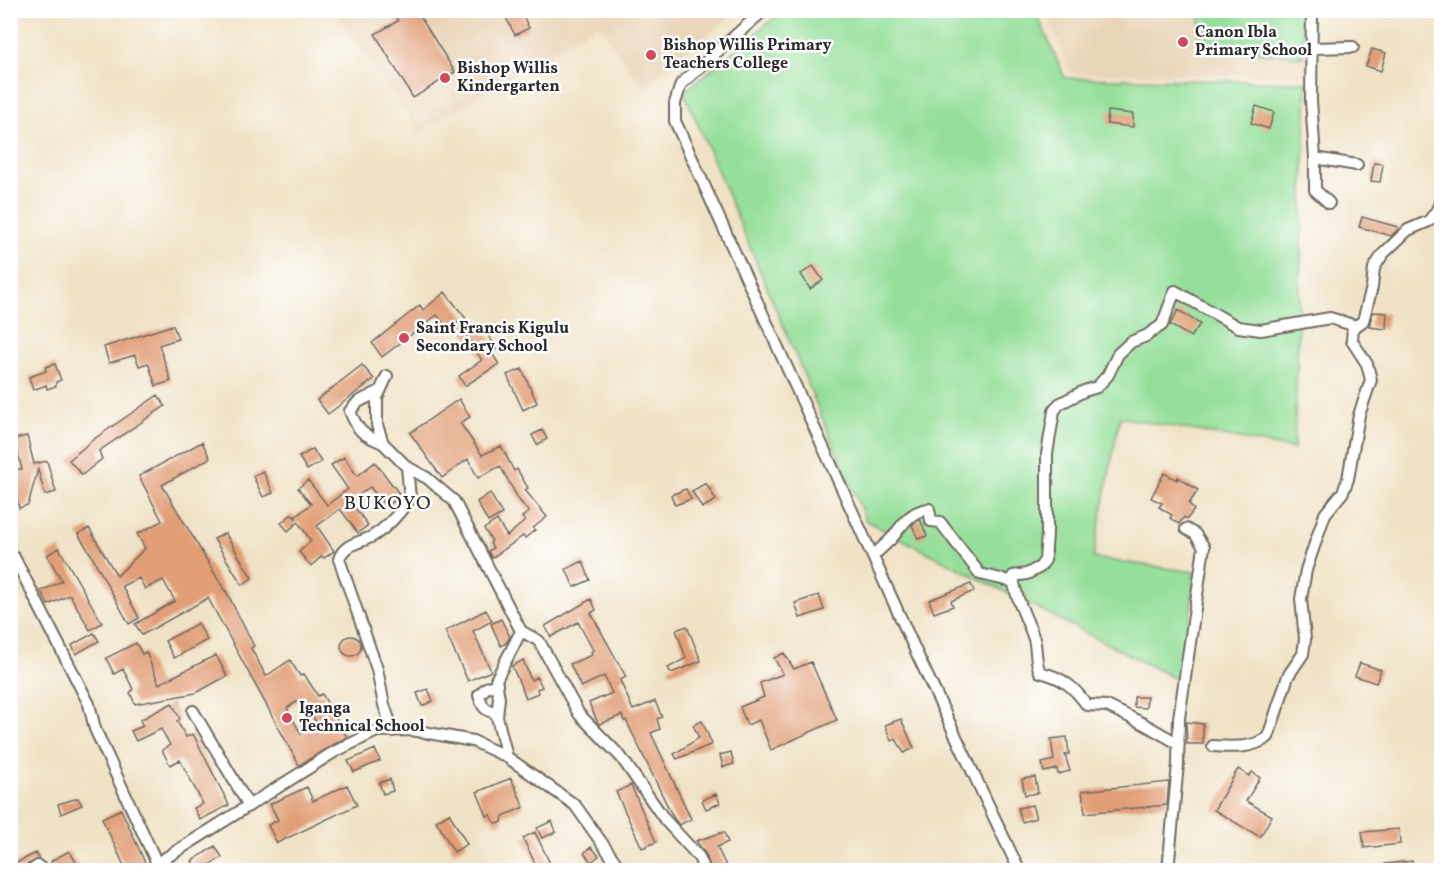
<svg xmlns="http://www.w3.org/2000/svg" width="1452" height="881" font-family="Vollkorn,serif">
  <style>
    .built { fill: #e9d4b7 }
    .green { fill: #95df9a; stroke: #608562; stroke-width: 1.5 }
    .building { fill: #e19e77; fill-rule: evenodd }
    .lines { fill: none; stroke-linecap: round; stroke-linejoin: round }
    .minor-casing { stroke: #706b61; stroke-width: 14 }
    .minor { stroke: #fff; stroke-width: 10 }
    .poi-dot { fill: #d1495b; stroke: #fff; stroke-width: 2 }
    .labels { text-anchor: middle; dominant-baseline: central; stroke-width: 5; stroke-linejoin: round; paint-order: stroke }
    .poi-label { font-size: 16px; font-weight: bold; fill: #2b2b2b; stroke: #fff; text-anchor: start }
    .quarter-label { font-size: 20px; letter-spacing: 1.5px; fill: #2b2b2b; stroke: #fff }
  </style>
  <rect width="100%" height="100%" fill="#fff"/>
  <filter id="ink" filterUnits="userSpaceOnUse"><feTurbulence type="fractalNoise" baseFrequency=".0167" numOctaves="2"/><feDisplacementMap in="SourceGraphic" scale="12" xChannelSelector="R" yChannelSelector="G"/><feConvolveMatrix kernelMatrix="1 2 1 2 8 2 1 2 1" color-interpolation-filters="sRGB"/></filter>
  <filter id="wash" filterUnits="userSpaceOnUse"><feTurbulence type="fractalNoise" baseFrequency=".008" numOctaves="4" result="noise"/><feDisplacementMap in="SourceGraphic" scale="24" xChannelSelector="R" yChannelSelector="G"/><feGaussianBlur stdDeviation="1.35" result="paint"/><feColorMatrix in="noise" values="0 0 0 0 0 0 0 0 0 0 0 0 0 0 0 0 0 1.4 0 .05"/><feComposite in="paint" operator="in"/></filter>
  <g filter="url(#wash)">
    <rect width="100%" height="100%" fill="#f0e2c6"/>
    <path class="built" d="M335,11H737L643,87L598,24L419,132Z
      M1047,11H1308V76L1070,73Z"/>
    <path class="green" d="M784,10L1035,11L1065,78L1307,82L1294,449L1120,417L1093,558L1194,572L1184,683L866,521L684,92Z
      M1200,11H1302L1303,57L1200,46Z"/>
    <g id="blocks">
      <path class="building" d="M402,10H416L455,72L413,98L375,34L398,21L395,15Z
        M502,10H520L529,28L515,35Z
        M1372,49L1386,53L1381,71L1366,66Z
        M1256,106L1274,112L1269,129L1251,123Z
        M1108,111L1133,114V127L1107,124Z
        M1374,163L1383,164L1380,182L1371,181Z
        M1362,217L1398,227L1397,230L1391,236L1359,227Z
        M813,266L823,280L810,289L801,274Z
        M445,292L474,329L481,324L497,349L491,352L499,364L465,386L459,376L482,360L458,322L448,329L437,315L382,357L372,343L420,305L423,310Z
        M1178,310L1200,324L1191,337L1170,325Z
        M1373,312L1387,313L1386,329L1369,327Z
        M173,325L178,339L159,345L171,381L156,386L148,363L139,366L135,355L109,363L104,347Z
        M55,364L61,380L56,382V386L47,389L46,385L33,390L29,377L46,371L45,367Z
        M362,365L374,379L328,414L317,400Z
        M522,369L537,403L523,410L507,375Z
        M158,395L165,406L99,451L102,459L82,475L69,460L94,439Z
        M459,399L470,417L460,423L482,455L501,446L514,471L517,469L528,488L525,490L547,517L533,528L535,530L525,538L523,536L492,558L488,551L493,548L490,543L492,541L484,529L497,520L507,536L525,521L522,517L529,512L519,500L500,466L478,478L468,459L442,478L410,433Z
        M542,430L547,439L537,445L532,435Z
        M27,436L34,464L47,461L56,492L45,495L38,469L28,505L19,508L10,470L22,469L14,439Z
        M202,442L210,458L162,485L225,591H226L254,646L251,648L266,676L290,660L300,676L304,674L318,696L322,694L347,737L299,765L208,598L142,635L135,624L175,601L163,580L145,589L139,578L122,586L139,618L129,624L90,553L78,534L89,528L117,576L145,548L137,534L162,521L139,476ZM301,699L318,725L301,734L287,708Z
        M313,449L321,462L307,470L299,457Z
        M344,457L357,476L375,462L401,496L386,507L370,487L350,501L368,525L358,533L340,509L317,526L334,551L324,558L322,556L311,566L299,552L311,541L298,522L288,531L281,523L292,514L296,519L295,517L311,504L298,488L308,480L327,505L348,489L331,465Z
        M263,471L273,493L263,497L253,476Z
        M1164,473L1177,480L1178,477L1198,490L1189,504L1194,510L1187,519L1184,517L1179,524L1170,518L1172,515L1159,507L1162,503L1151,498Z
        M706,483L716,500L702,508L692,491Z
        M686,489L691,499L675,505L671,495Z
        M490,493L502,514L488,522L477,502Z
        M920,519L927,536L918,539L912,525Z
        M225,533L252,578L242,585L214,539Z
        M59,548L102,623L90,630L70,595L48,605L41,591L62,581L47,555Z
        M583,561L590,580L574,587L566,569Z
        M971,584L974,591L951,601L953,606L934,613L929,600Z
        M819,595L824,610L800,618L795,603Z
        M591,599L596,610L591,613L626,677L620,680L633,710L655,701L662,717L657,719L660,729L651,733L691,819L679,825L673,817L626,720L624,721L622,715L600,724L598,723L589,703L612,693L604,676L581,687L570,664L592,655L591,652L593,650L578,622L551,637L545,626Z
        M486,610L492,621L473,631L491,671L468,681L445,631Z
        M501,619L510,637L506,643L501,646L491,624Z
        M198,623L207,640L174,658L165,641Z
        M687,626L701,661L671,673L668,668L686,658L676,630Z
        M94,633L99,641L76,654L72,645Z
        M341 646a10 10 0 1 1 20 0a10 10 0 1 1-20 0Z
        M136,643L142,654L146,652L159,684L216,655L227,676L196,693L135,704L130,693L133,689L123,669L114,674L106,658Z
        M784,653L794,669L811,662L837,720L771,750L759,720L747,725L740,707L764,697L760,683L783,674L774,658Z
        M523,660L531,680L537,677L542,687L537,689L538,693L526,698L512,666Z
        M1360,663L1381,670L1376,683L1355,676Z
        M428,689L433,701L422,706L417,693Z
        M1134,697H1147L1146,708L1134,707Z
        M172,703L180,719L177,721L186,737L193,734L229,805L200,820L194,808L203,804L180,760L170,765L162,750L170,745L161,729L136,741L131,731L143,726L140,720Z
        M901,719L914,748L904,753L896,739L891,741L885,725Z
        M702,721L712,744L677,759L674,754L699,738L693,725Z
        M1186,722L1203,724V744H1187Z
        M1067,737L1069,754L1065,755L1070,771L1058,774L1057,769L1044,772L1042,763L1054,760L1051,739Z
        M375,749L380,761L354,772L348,761Z
        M731,752L734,764L723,767L720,755Z
        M1238,769L1249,776L1252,772L1260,778L1246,801L1272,816L1260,837L1214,810Z
        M1035,777L1038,793L1025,795L1022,779Z
        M511,778L524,807L503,816L502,822L498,824L494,822L490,815L487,816L477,792Z
        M390,779L393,791L383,794L379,783Z
        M1169,782L1167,805L1085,813L1082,791Z
        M347,785L357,805L277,843L268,825L278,820L270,804L307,787L313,801Z
        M631,785L656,842L642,848L616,792Z
        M716,794L720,803L706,809L702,800Z
        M78,798L82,805L61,814L58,804Z
        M1032,805L1036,818L1022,822L1018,808Z
        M121,809L147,867L139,870H126L102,818Z
        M449,813L467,844L454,852L436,821Z
        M552,821L556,832L542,838L537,828Z
        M1399,829L1400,844L1364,848L1362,832Z
        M535,832L553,870H538L523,838Z
        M724,832L728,842L717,847L728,870H711L706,854L696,841Z
        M215,846L222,857L209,866L212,870H198L192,861Z
        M591,847L599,856L591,862L584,853Z
        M69,851L81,870H55L51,861Z
        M36,853L39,859L28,864L25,870H10V866Z
        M1412,861L1413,870H1385V864Z"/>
    </g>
  </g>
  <g filter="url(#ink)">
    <use href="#blocks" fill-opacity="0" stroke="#706b61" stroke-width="1.5"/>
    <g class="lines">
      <defs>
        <path id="minor" d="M764,10L681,84L675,103V121L918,656L1019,870
          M1312,10L1311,100L1315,158V190L1329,203
          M1312,48L1353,47
          M1315,158L1357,165
          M387,376L377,398V425L383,443L407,467L427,478L454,501L521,631L539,641L579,714L621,757L665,820L699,857L704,870
          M380,391L358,402L350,411C358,432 363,435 383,443
          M873,556C879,550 885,545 891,539C903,525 909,511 929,509L931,521L940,522L980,574L1014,582
          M10,559L14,557L89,704L95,729L160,870
          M497,684L486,688L479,695C482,707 485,711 497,713
          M193,711L249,806
          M393,731L384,705L377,669L339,559C344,543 361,543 373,536C389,526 400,513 410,498L407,467
          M1179,744L1144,724L1107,706L1087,705C1073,686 1063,678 1040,672C1035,662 1037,650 1034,639C1027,618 1015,599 1013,576L1027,574L1040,567L1045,560L1047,534V454L1054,411L1059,404L1084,391L1097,387L1108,375L1118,354L1131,342L1146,336L1162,325L1175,291L1238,327L1261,330L1330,318L1356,326L1363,321L1372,287L1374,268L1383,254L1408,230L1429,221L1437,210L1442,198
          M1213,746C1232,747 1252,749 1268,737L1288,676L1303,654L1305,639L1301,599L1306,570L1325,514L1343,492L1348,479L1359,415L1371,380L1367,364L1352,341L1353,326
          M507,757L497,717L499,698L496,680L521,631
          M156,864L334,752L377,731L412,730L473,741L507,757L575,805L621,870
          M32,870L38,866L43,870
          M1168,870L1178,764L1179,718L1204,547L1195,534L1186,529"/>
      </defs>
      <use href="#minor" class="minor-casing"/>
      <use href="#minor" class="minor"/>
    </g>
  </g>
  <g class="poi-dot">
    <circle cx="1183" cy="42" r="6"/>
    <circle cx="651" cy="55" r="6"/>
    <circle cx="445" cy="78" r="6"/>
    <circle cx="404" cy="338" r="6"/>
    <circle cx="287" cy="718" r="6"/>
  </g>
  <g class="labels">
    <g class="poi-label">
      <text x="1195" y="33">Canon Ibla<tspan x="1195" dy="18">Primary School</tspan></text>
      <text x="663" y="46">Bishop Willis Primary<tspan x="663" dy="18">Teachers College</tspan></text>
      <text x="457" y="69">Bishop Willis<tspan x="457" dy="18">Kindergarten</tspan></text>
      <text x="416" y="329">Saint Francis Kigulu<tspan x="416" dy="18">Secondary School</tspan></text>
      <text x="299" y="709">Iganga<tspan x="299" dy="18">Technical School</tspan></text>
    </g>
    <g class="quarter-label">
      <text x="388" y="504">BUKOYO</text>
    </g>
  </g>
  <rect width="1452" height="881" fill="none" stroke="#fff" stroke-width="36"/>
</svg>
